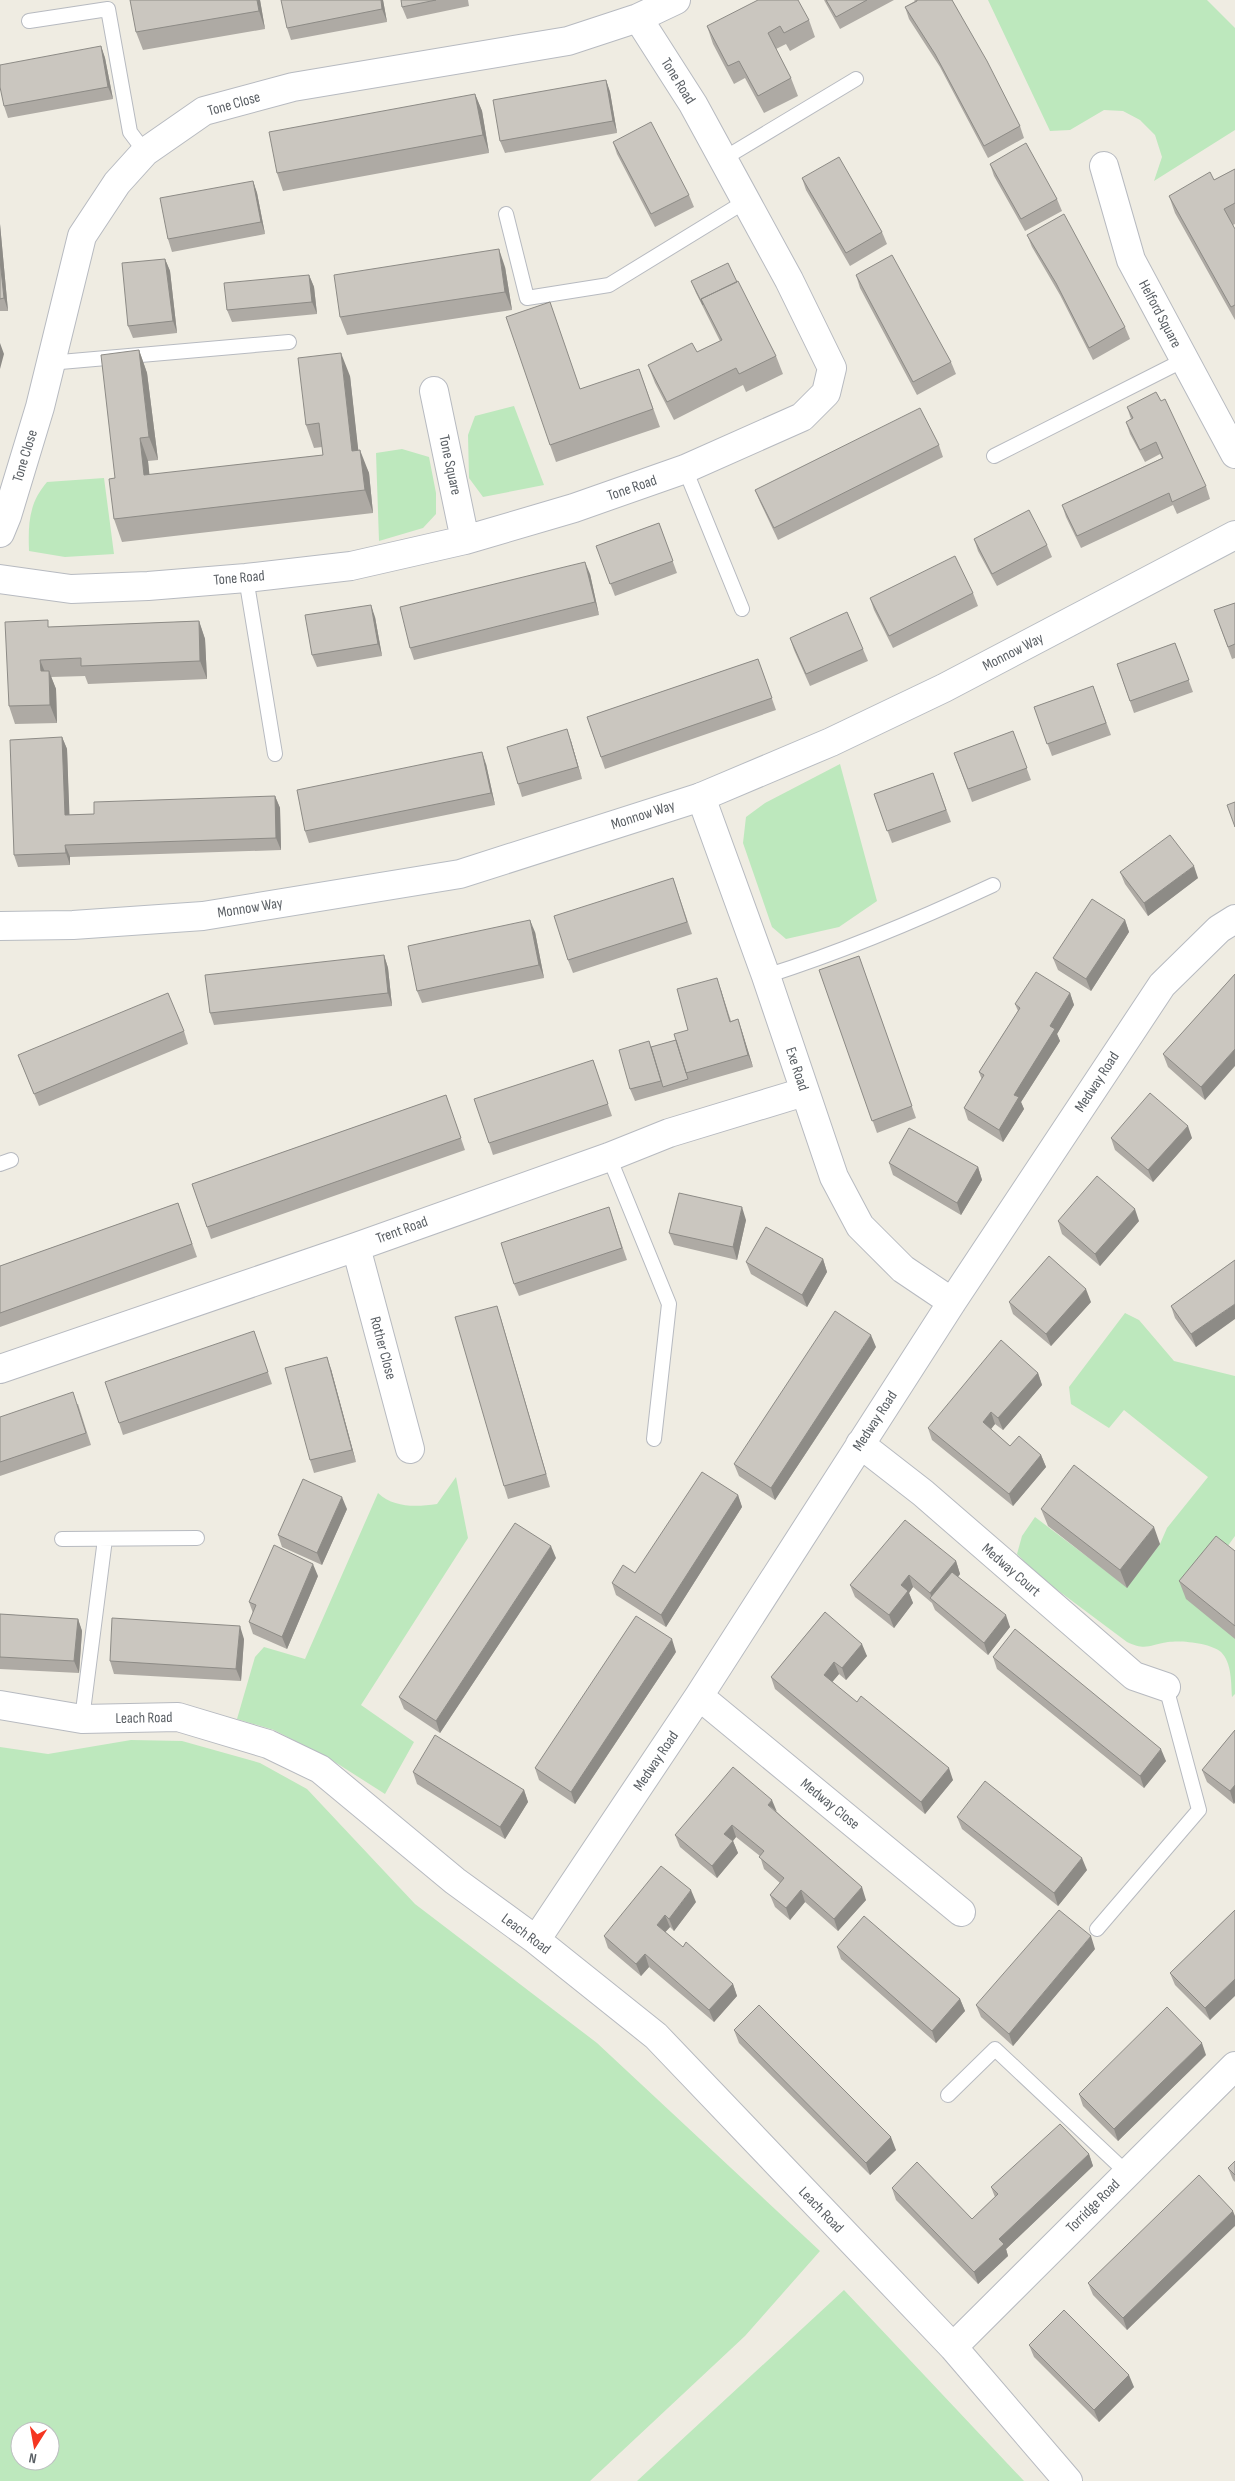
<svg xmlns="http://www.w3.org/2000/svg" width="1235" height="2481" font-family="'Sofia Sans Condensed',sans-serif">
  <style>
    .green { fill: #bde8bd; fill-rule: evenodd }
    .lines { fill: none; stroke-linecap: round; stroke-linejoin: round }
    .lane-casing { stroke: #b7bac0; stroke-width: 16 }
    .street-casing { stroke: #b7bac0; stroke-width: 30 }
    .secondary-casing { stroke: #b8bcc2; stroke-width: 30 }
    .lane { stroke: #fff; stroke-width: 14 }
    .street { stroke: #fff; stroke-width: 28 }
    .secondary { stroke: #fff; stroke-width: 28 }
    .wall { fill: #aeaaa4 }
    .shaded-wall { fill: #8d8b86 }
    .building { fill: #cac6bf; stroke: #8d8b86 }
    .labels { text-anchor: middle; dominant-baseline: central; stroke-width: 4; stroke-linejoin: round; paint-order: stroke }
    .street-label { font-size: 15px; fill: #5a5f64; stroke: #fff }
  </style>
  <rect width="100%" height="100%" fill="#efece2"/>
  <path class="green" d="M988,0H1207L1235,28V130L1154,181L1162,157L1155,135L1140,120L1123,111L1104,110L1070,130L1050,131Z
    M514,406L544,485L483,497L469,478L468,435L475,416Z
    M402,449L429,457L436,493V514L423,528L379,541L376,453Z
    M104,478L114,554L65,557L29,551C28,523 29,503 47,482Z
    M840,764L877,901L839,927L786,939L772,927L743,843L746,817L765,803Z
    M1125,1313L1139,1320L1174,1361L1235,1376V1536L1222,1554L1235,1639V1694L1232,1697C1231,1683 1232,1663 1221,1652C1211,1643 1181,1640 1168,1642C1149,1645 1146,1651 1127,1642L1040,1577L1017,1554L1022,1536L1035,1517L1127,1587L1160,1544L1167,1528L1208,1477L1124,1410L1109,1428L1071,1404L1069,1387Z
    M456,1477L468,1538L361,1705L414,1742L385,1794L327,1757L274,1730L237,1719L255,1657L264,1647L305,1659L378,1493C394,1508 416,1507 437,1504Z
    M131,1740L182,1741L260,1763L307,1789L415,1904L597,2043L820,2251L745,2336L590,2481H0V1747L48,1754ZM20,2431H50V2461H20Z
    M844,2290L1024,2481H637Z"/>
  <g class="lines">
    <defs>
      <path id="lane" d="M29,21L108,9L130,132L145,152
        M723,159L856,79
        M506,214L527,298L609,285L746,201
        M49,363L289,342
        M994,456L1184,360
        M685,469L742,609
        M246,578L275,754
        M766,976C845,951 918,920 993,885
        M609,1157L669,1304L654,1439
        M0,1164L11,1160
        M62,1539L197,1538
        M82,1719L105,1539
        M1097,1929L1199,1810L1166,1687
        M948,2095L995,2049L1127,2173"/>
      <path id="street" d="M1104,166L1131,260L1235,454
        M434,391L465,540
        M0,533L7,516L40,407L82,236L117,183L145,152L204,111L293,87L568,41L638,18L676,0
        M0,579L71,589L148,586L246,578L351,566L465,540L574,508L685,469L802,417L826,393L832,368L789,280L693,104L638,18
        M701,797L766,976L834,1177L860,1226L903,1269L952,1302
        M356,1247L410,1449
        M0,1369L356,1247L609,1157L669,1133L804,1092
        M860,1444L923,1493L1134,1676L1166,1687
        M699,1696L961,1912
        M0,1705L82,1719L178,1717L268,1744L320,1769L455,1881L536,1940L656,2036L953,2347L1068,2481
        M536,1940L699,1696L952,1302L1162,985L1219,929L1235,919
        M953,2347L1235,2066"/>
      <path id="secondary" d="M0,926L73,925L203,916L460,874L701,797L831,742L944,688L1235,535"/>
    </defs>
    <use href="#lane" class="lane-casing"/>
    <use href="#street" class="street-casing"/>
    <use href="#secondary" class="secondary-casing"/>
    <use href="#lane" class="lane"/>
    <use href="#street" class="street"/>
    <use href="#secondary" class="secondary"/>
  </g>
  <path class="wall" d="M260,0L265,29L143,50L136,32Z
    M383,0L387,22L291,40L287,28Z
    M401,0H468L469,6L407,19L402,7Z
    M824,0H894L840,29Z
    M914,0H952L1020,126L1024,138L988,158L940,67L909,19L905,7L915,1Z
    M809,20L815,37L790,51L786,44L776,49L791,78L798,96L764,113L745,78L734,84L713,44L707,26Z
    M101,46L105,58L113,99L8,118L4,106Z
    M606,80L610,92L617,133L505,153L500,141Z
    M475,94L482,111L489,153L283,191L277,173Z
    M613,142L689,195L694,207L655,227L617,154Z
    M990,164L1057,199L1062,211L1025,231L994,176Z
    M1235,169V224L1233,225L1235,229V320L1175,213L1169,196L1214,180Z
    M802,178L882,232L887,244L850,266L806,190Z
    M253,181L257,193L265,234L172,252L168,239Z
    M0,224L8,311H0Z
    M1027,235L1125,327L1130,339L1093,360L1060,295L1032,247Z
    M165,259L170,271L177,333L133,338L128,326Z
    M505,267L512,310L347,335L340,317Z
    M309,275L314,287L317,314L232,322L227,310Z
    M856,275L951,362L956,374L917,395L860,288Z
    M691,281L737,282L776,356L783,374L746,392L743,385L674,420L655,383L648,365L697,352L720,341L696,293Z
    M139,350L147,373L158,460L148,461L149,475L323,455L322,447L314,448L306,425L350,376L358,451L369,473L373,513L122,542L114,519L115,478Z
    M639,369L660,427L556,462L550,445Z
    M1127,407L1206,486L1210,499L1177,514L1173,505L1081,548L1066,517L1062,505L1162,458L1160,454L1145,462L1130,434L1126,422L1131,419Z
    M939,445L943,457L778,540L760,502L755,490Z
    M659,523L677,573L615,596L596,546Z
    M974,539L1047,545L1052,557L997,586L978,551Z
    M590,574L599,615L414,660L410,648Z
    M973,593L978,606L893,648L874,610L870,598Z
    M1235,603V658L1232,659L1214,610Z
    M375,617L382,656L317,667L312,655Z
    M199,621L205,639L207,679L88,684L85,676L51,677L56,689L57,723L15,724L9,706L50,627Z
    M790,638L863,649L868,661L810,686L794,650Z
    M1175,643L1193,692L1134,713L1117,664Z
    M758,659L776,710L605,769L587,717Z
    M1093,686L1111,735L1052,756L1034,707Z
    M1013,731L1031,780L972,802L954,753Z
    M62,737L67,749L69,815L94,814L275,796L280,808L281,850L70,857V865L18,867L14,855Z
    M571,741L582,779L522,797L518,784Z
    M486,764L495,805L309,843L305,831Z
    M933,773L951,822L892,843L874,794Z
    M1120,872L1198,878L1148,916L1125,884Z
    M673,878L692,934L573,973L568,960Z
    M1125,920L1129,932L1091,991L1058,970L1053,958Z
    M535,932L544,978L422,1003L417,991Z
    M384,955L388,968L392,1006L214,1025L210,1013Z
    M859,956L916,1118L877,1133L819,970Z
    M1235,974L1205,1100L1168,1067L1163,1054Z
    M721,990L731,1021L738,1019L753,1067L635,1101L630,1089L649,1041L651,1047L676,1040L688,1030Z
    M1070,993L1074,1005L1057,1034L1060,1041L1021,1102L1024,1109L1003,1142L968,1120L964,1108L982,1080L979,1072L1018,1011L1015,1004Z
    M184,1031L188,1044L39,1106L18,1055Z
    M593,1060L612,1116L493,1155L489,1143Z
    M446,1095L465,1150L211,1239L192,1184Z
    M1111,1138H1192L1153,1182L1115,1150Z
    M889,1163L978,1167L982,1180L961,1215L893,1175Z
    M178,1203L197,1257L0,1327V1266Z
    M613,1219L627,1260L519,1296L514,1284Z
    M746,1220L737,1260L674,1245L669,1233Z
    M1058,1221H1139L1100,1266L1062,1234Z
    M823,1259L827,1272L807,1307L751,1274L746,1262Z
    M1235,1260L1196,1347L1175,1318L1171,1306Z
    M1009,1302H1091L1051,1346L1013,1314Z
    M501,1319L550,1487L508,1499L504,1486Z
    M254,1331L272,1384L123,1435L119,1423Z
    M876,1347L775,1500L739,1476L734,1464Z
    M331,1369L356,1462L314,1473L310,1460Z
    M1038,1373L1042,1385L1003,1430L995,1424L991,1429L1010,1446L1041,1455L1046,1467L1013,1506L932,1440L928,1428Z
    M78,1404L91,1445L0,1476V1417Z
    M738,1495L742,1507L666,1627L616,1595L612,1583L635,1573Z
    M347,1509L322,1565L282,1547L278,1535Z
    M1041,1509L1160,1544L1127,1588L1048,1526Z
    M1235,1551V1639L1186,1599L1179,1581Z
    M556,1558L440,1733L404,1709L399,1697Z
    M956,1561L960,1574L958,1577L1010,1627L988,1655L935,1610L932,1603L913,1587L909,1593L913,1603L894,1628L855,1597L850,1585Z
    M318,1576L287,1649L253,1634L249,1622L253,1613L249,1602Z
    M825,1612L867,1656L846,1680L839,1674L832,1682L953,1780L925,1814L775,1689L771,1677Z
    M0,1614L78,1619L82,1631L79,1673L0,1669Z
    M244,1639L241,1681L114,1674L110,1661Z
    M676,1652L575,1804L539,1780L535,1768Z
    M993,1657L1166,1761L1144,1788L997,1669Z
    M1235,1730V1802L1234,1804L1207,1782L1202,1770Z
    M413,1772L524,1790L528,1802L505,1839L417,1784Z
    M777,1812L866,1900L838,1931L805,1902L790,1920L775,1907L770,1895L780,1883L764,1869L760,1856L736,1837L733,1841L738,1853L717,1878L680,1847L675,1835Z
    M957,1817L1087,1870L1058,1906L962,1829Z
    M696,1902L674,1931L670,1927L665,1932L683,1947L733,1984L737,1996L714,2022L649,1967L641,1976L608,1948L604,1936Z
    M1235,1910L1210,2020L1175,1985L1170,1973Z
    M837,1947L960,1999L965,2011L936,2043L841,1959Z
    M1095,1949L1013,2046L981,2017L976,2005Z
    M734,2030L896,2150L870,2175L739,2043Z
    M1206,2055L1118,2141L1083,2106L1079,2094Z
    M1089,2154L1093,2166L1006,2249L1008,2256L978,2284L896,2200L892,2188L972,2219L995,2197L991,2187Z
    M1235,2161V2182L1233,2180L1228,2168Z
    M1235,2216L1127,2330L1093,2295L1088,2283Z
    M1029,2345L1134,2387L1099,2422L1034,2357Z"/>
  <path class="shaded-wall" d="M257,0H260L265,29L259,11Z
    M381,0H383L387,22L382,9Z
    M101,46L105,58L113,99L108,87Z
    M606,80L610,92L617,133L613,121Z
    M475,94L482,111L489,153L483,135Z
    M253,181L257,193L265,234L261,222Z
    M0,224L8,311L4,298L0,260Z
    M499,249L505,267L512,310L505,292Z
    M165,259L170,271L177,333L173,321Z
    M309,275L314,287L317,314L312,302Z
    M0,343L4,354L0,369Z
    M139,350L147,373L158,460L149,437Z
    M341,353L350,376L361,474L352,451Z
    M140,438L148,461L152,498L144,475Z
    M360,450L369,473L373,513L365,490Z
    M585,562L590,574L599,615L595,602Z
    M371,605L375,617L382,656L378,644Z
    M199,621L205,639L207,679L200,661Z
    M40,660L47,677L41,671Z
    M49,671L56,689L57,723L50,705Z
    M567,729L571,741L582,779L578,767Z
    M62,737L67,749L70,828L65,815Z
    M482,752L486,764L495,805L491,793Z
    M275,796L280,808L281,850L276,838Z
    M65,845L70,857V865L66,853Z
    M1194,866L1198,878L1148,916L1144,903Z
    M530,920L535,932L544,978L539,965Z
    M1125,920L1129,932L1091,991L1086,979Z
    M384,955L388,968L392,1006L388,993Z
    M717,978L721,990L734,1034L730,1022Z
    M1070,993L1074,1005L1057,1034L1060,1041L1021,1102L1024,1109L1003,1142L999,1130L1014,1095L1050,1026Z
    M738,1019L742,1031L753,1067L748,1055Z
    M1235,1049V1066L1205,1100L1201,1087Z
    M1188,1126L1192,1138L1153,1182L1148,1170Z
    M978,1167L982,1180L961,1215L957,1203Z
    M742,1207L746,1220L737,1260L733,1247Z
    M1135,1209L1139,1221L1100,1266L1095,1254Z
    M823,1259L827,1272L807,1307L802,1295Z
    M1086,1289L1091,1302L1051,1346L1046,1334Z
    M1235,1304V1319L1196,1347L1191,1334Z
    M497,1306L501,1319L550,1487L546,1474Z
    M871,1335L876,1347L775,1500L771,1488Z
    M327,1357L331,1369L356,1462L352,1450Z
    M1038,1373L1042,1385L1003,1430L998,1418Z
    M991,1412L995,1424L987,1434L983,1422Z
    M1041,1455L1046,1467L1013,1506L1009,1494Z
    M738,1495L742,1507L666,1627L661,1615Z
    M342,1497L347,1509L322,1565L317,1553Z
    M1154,1527L1160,1544L1127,1588L1120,1570Z
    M551,1546L556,1558L440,1733L436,1721Z
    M956,1561L960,1574L936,1603L933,1600L930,1593Z
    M313,1564L318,1576L287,1649L282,1637Z
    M909,1575L913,1587L909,1593L913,1603L894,1628L889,1615L901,1585Z
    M1006,1615L1010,1627L988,1655L984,1643Z
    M78,1619L82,1631L79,1673L74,1661Z
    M240,1626L244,1639L241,1681L236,1669Z
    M672,1639L676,1652L575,1804L571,1792Z
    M862,1644L867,1656L846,1680L842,1668Z
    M834,1662L839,1674L828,1687L824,1675Z
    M1161,1749L1166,1761L1144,1788L1140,1776Z
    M949,1768L953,1780L925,1814L921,1802Z
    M1235,1785V1802L1234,1804L1230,1791Z
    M524,1790L528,1802L505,1839L500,1827Z
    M772,1800L777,1812L768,1805Z
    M732,1825L736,1837L729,1846L724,1834Z
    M733,1841L738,1853L717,1878L712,1866Z
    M1082,1858L1087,1870L1058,1906L1054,1893Z
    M862,1887L866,1900L838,1931L834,1919Z
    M691,1890L696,1902L674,1931L669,1919Z
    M801,1890L805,1902L790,1920L786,1908Z
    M665,1915L670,1927L661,1937L657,1925Z
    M1091,1936L1095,1949L1013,2046L1009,2034Z
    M645,1954L649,1967L641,1976L636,1964Z
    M1235,1979V1996L1210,2020L1205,2008Z
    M733,1984L737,1996L714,2022L709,2010Z
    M960,1999L965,2011L936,2043L932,2031Z
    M1202,2043L1206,2055L1118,2141L1114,2129Z
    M891,2137L896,2150L870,2175L866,2163Z
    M1089,2154L1093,2166L1006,2249L1008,2256L978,2284L974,2272L999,2239Z
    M1233,2211L1235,2216V2226L1127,2330L1123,2318Z
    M1129,2375L1134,2387L1099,2422L1094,2410Z"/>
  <path class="building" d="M130,0H257L259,11L136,32Z
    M281,0H381L382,9L287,28Z
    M401,0H436L402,7Z
    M758,0H798L809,20L784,33L780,26L768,33L791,78L758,96L739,61L728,66L707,26Z
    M826,0H867L836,17Z
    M917,0H952L987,61L1020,126L984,146L935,54L905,7L917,1Z
    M101,46L108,87L4,106L0,87V65Z
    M606,80L613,121L500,141L493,100Z
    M475,94L483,135L277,173L269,132Z
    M651,122L689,195L651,214L613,142Z
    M1026,143L1057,199L1021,219L990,164Z
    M839,157L882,232L846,253L802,178Z
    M1235,169V203L1224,209L1235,229V305L1231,307L1169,196L1210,172L1214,180Z
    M253,181L261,222L168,239L160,198Z
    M1064,214L1125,327L1089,348L1056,283L1027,235Z
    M499,249L505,292L340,317L334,275Z
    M892,255L951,362L913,382L856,275Z
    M165,259L173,321L128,326L122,263Z
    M0,260L4,298L0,299Z
    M728,263L737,282L701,299L703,305L691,281Z
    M309,275L312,302L227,310L224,283Z
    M738,281L776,356L739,374L736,368L667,402L648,365L692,343L697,352L722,340L701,299Z
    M550,302L580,389L639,369L653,409L550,445L506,317Z
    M139,350L149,437L140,438L144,475L323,455L319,423L306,425L298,358L341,353L352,451L360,450L365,490L114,519L109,479L115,478L101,355Z
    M1156,392L1161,401L1165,399L1206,486L1172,502L1169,493L1077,536L1062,505L1163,458L1156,442L1140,450L1126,422L1133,418L1127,407Z
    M920,408L939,445L774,528L755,490Z
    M1029,510L1047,545L992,574L974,539Z
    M659,523L673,561L610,584L596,546Z
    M955,556L973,593L889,636L870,598Z
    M585,562L595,602L410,648L400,607Z
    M1235,603V644L1228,647L1214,610Z
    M371,605L378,644L312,655L305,615Z
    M847,612L863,649L806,674L790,638Z
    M48,620V627L199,621L200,661L81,666V658L40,660L41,671H49L50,705L9,706L5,622Z
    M1175,643L1189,680L1130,701L1117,664Z
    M758,659L772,698L601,757L587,717Z
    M1093,686L1106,723L1047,744L1034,707Z
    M567,729L578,767L518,784L507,747Z
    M1013,731L1027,768L968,789L954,753Z
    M62,737L65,815L94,814V802L275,796L276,838L65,845L66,853L14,855L10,740Z
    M482,752L491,793L305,831L297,790Z
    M933,773L946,810L887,831L874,794Z
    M1235,802V827L1227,805Z
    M1170,835L1194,866L1144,903L1120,872Z
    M673,878L687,922L568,960L554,916Z
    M1092,899L1125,920L1086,979L1053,958Z
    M530,920L539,965L417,991L408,946Z
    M384,955L388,993L210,1013L205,975Z
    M859,956L912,1106L872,1121L819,970Z
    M1036,972L1070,993L1050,1026L1055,1029L1014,1095L1019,1097L999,1130L964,1108L984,1075L979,1072L1020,1008L1015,1004Z
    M1235,974V1049L1201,1087L1163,1054Z
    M717,978L730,1022L738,1019L748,1055L686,1073L674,1034L688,1030L677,989Z
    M168,993L184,1031L34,1094L18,1055Z
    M676,1040L688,1079L663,1087L651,1047Z
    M649,1041L661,1081L630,1089L619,1050Z
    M593,1060L608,1104L489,1143L474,1099Z
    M1150,1093L1188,1126L1148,1170L1111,1138Z
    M446,1095L461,1138L207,1227L192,1184Z
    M909,1128L978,1167L957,1203L889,1163Z
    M1097,1176L1135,1209L1095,1254L1058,1221Z
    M679,1193L742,1207L733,1247L669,1233Z
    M178,1203L192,1244L0,1313V1266Z
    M609,1207L622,1248L514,1284L501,1243Z
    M766,1227L823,1259L802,1295L746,1262Z
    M1049,1256L1086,1289L1046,1334L1009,1302Z
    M1235,1260V1304L1191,1334L1171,1306Z
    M497,1306L546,1474L504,1486L455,1317Z
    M835,1311L871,1335L771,1488L734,1464Z
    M254,1331L268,1372L119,1423L105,1382Z
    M1001,1340L1038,1373L998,1418L991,1412L983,1422L1010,1446L1019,1436L1041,1455L1009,1494L928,1428Z
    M327,1357L352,1450L310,1460L285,1368Z
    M73,1392L86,1433L0,1462V1417Z
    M1074,1465L1154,1527L1120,1570L1041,1509Z
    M702,1472L738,1495L661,1615L612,1583L623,1565L635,1573Z
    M303,1479L342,1497L317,1553L278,1535Z
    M905,1520L956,1561L930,1593L909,1575L901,1585L908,1591L889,1615L850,1585Z
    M515,1523L551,1546L436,1721L399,1697Z
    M1216,1536L1235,1551V1626L1179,1581Z
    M274,1545L313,1564L282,1637L249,1622L256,1605L249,1602Z
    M952,1572L1006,1615L984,1643L930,1598Z
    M825,1612L862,1644L842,1668L834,1662L824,1675L857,1702L861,1696L949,1768L921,1802L771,1677Z
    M0,1614L78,1619L74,1661L0,1657Z
    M636,1616L672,1639L571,1792L535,1768Z
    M112,1618L240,1626L236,1669L110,1661Z
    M1015,1629L1161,1749L1140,1776L993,1657Z
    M1235,1730V1785L1230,1791L1202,1770Z
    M435,1735L524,1790L500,1827L413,1772Z
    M733,1767L772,1800L768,1805L862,1887L834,1919L801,1890L786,1908L770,1895L784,1878L759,1857L764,1851L732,1825L724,1834L733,1841L712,1866L675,1835Z
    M985,1781L1082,1858L1054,1893L957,1817Z
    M661,1866L691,1890L669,1919L665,1915L657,1925L683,1947L686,1942L733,1984L709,2010L645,1954L636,1964L604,1936Z
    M1059,1910L1091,1936L1009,2034L976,2005Z
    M1235,1910V1979L1205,2008L1170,1973Z
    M864,1916L960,1999L932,2031L837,1947Z
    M759,2005L891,2137L866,2163L734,2030Z
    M1167,2007L1202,2043L1114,2129L1079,2094Z
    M1060,2124L1089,2154L999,2239L1004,2244L974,2272L892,2188L917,2162L972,2219L998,2194L991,2187Z
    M1235,2161V2175L1228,2168Z
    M1199,2175L1233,2211L1123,2318L1088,2283Z
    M1064,2310L1129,2375L1094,2410L1029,2345Z"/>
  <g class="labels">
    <g class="street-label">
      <text transform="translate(678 81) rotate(58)">Tone Road</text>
      <text transform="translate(234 104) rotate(-16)">Tone Close</text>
      <text transform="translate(1160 314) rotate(62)">Helford Square</text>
      <text transform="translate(25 456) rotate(-73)">Tone Close</text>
      <text transform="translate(450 465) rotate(78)">Tone Square</text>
      <text transform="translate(632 488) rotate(-19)">Tone Road</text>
      <text transform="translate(239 578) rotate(-5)">Tone Road</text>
      <text transform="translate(1013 652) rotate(-27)">Monnow Way</text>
      <text transform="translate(643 815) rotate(-18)">Monnow Way</text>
      <text transform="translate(250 908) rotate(-9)">Monnow Way</text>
      <text transform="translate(797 1069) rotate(72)">Exe Road</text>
      <text transform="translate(1097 1082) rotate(-57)">Medway Road</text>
      <text transform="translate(402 1230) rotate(-20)">Trent Road</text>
      <text transform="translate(383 1348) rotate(75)">Rother Close</text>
      <text transform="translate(875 1421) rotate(-57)">Medway Road</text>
      <text transform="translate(1011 1570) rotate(41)">Medway Court</text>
      <text transform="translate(144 1718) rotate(-1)">Leach Road</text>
      <text transform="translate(656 1761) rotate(-56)">Medway Road</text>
      <text transform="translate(830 1804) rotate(39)">Medway Close</text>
      <text transform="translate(526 1934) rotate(37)">Leach Road</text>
      <text transform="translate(1093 2206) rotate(-45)">Torridge Road</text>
      <text transform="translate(821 2210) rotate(46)">Leach Road</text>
    </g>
  </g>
  <g transform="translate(35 2446) rotate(191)"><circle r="24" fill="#ffffff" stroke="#bdbfc1"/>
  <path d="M0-4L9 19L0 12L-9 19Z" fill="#f53621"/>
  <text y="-8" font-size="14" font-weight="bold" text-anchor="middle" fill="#5a5f64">N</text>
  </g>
</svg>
